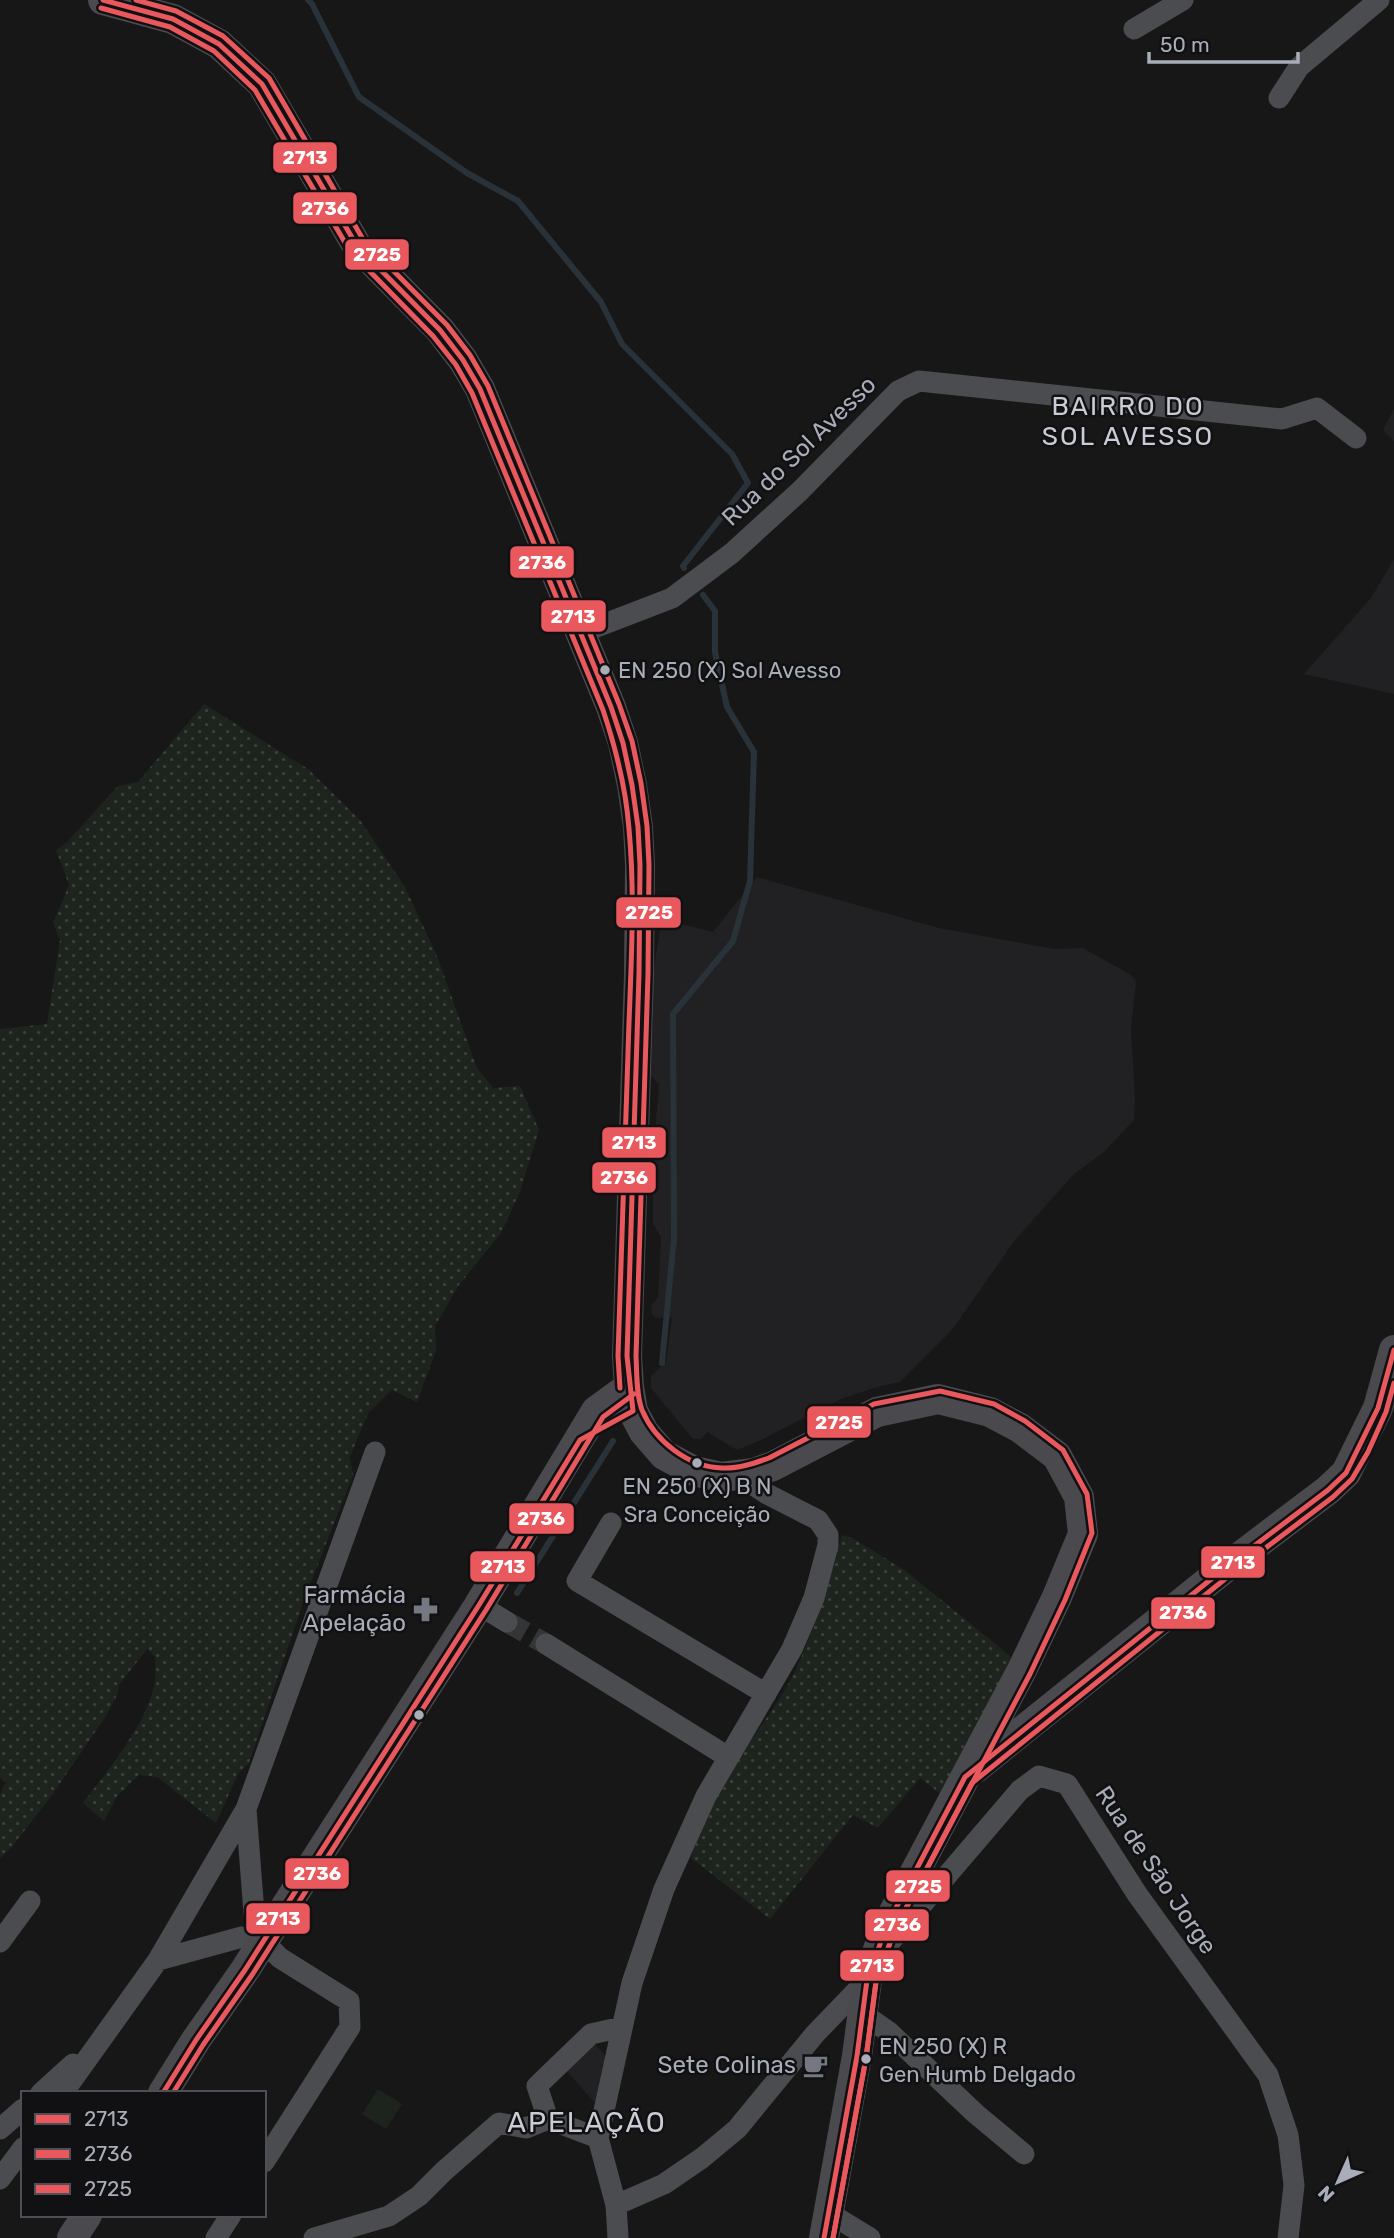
<svg xmlns="http://www.w3.org/2000/svg" width="1394" height="2238" font-family="Rubik,sans-serif">
  <style>
    .built { fill: #212123 }
    .grass { fill: url(#grass-dots) }
    .park { fill: #1d241e }
    .lines { fill: none; stroke-linecap: round; stroke-linejoin: round }
    .stream { stroke: #2a3239; stroke-width: 6 }
    .street-tunnel { stroke: #343537; stroke-width: 21; stroke-dasharray: 21 10; stroke-linecap: butt }
    .street { stroke: #4b4c50; stroke-width: 21 }
    .secondary { stroke: #4a4a4e; stroke-width: 30 }
    .bus-1-casing { stroke: #111113; stroke-width: 10 }
    .bus-2-casing { stroke: #111113; stroke-width: 10 }
    .bus-3-casing { stroke: #111113; stroke-width: 10 }
    .bus-1 { stroke: #e8585d; stroke-width: 5 }
    .bus-2 { stroke: #e8585d; stroke-width: 5 }
    .bus-3 { stroke: #e8585d; stroke-width: 5 }
    .bus-dot { fill: #a8adb8; stroke: #111113; stroke-width: 2.5 }
    .labels { text-anchor: middle; dominant-baseline: central; stroke-width: 5; stroke-linejoin: round; paint-order: stroke }
    .bus-label { font-size: 22px; fill: #a8adb8; stroke: #111113; text-anchor: start }
    .street-label { font-size: 24px; fill: #a8adb8; stroke: #111113 }
    .poi-label { font-size: 24px; fill: #a8adb8; stroke: #111113; text-anchor: end }
    .neighbourhood-label { font-size: 26px; letter-spacing: 2px; fill: #c9ccd4; stroke: #111113 }
    .quarter-label { font-size: 28px; letter-spacing: 2px; fill: #c9ccd4; stroke: #111113 }
    .line-badge { stroke: #111113; stroke-width: 2.5 }
    .badge-label { font-size: 19px; text-anchor: middle; font-weight: bold; fill: #fff }
  </style>
  <defs>
    <pattern id="grass-dots" width="8" height="8" patternUnits="userSpaceOnUse" patternTransform="scale(1.75)"><rect width="8" height="8" fill="#1d241e"/><path d="M2 2h.1M6 6h.1" fill="none" stroke="#3b413d" stroke-width="1.8" stroke-linecap="round"/></pattern>
  </defs>
  <rect width="100%" height="100%" fill="#171717"/>
  <path class="built" d="M1394,409V441L1383,430Z
    M1394,559V694L1304,674L1371,598Z
    M757,877L939,928L1054,949L1083,948L1131,975L1136,981L1131,1028L1135,1099L1134,1120L1104,1152L1073,1175L1015,1240L952,1330L900,1382L877,1387L841,1399L761,1440L737,1450L707,1432L701,1439H693L651,1388V1376L666,1362L672,1317L656,1318L652,1314L651,1305L658,1298L661,1237L653,1224V1156L659,1084L652,1077L647,1067L653,976L661,922L677,923L713,932Z
    M594,2043L612,2063L600,2097L594,2102L565,2069Z"/>
  <path class="grass" d="M204,704L308,769L360,820L405,887L437,956L477,1068L493,1088L520,1086L539,1130L520,1192L501,1233L459,1285L435,1326L436,1351L417,1402L392,1390L369,1412L362,1427L350,1457L353,1475L304,1600L249,1763L238,1774L216,1823L157,1777L139,1775L117,1796L104,1821L83,1803C107,1771 151,1719 155,1679C156,1672 155,1664 155,1657L147,1649L119,1685L118,1693L106,1716L52,1795L11,1848L0,1858V1794L6,1782L0,1778V1029L47,1024L60,940L53,923L69,885L56,850L66,843L118,786L138,782Z
    M842,1535L852,1538L903,1569L987,1637L1010,1656L1014,1663L943,1796L920,1778L878,1828L853,1815L770,1919L691,1858C703,1823 719,1788 740,1757C758,1729 780,1702 795,1671C816,1628 828,1580 842,1535Z"/>
  <path class="park" d="M378,2089L402,2104L386,2129L362,2114Z"/>
  <g class="lines">
    <path class="stream" d="M308,0L312,4L359,97L467,173L518,201L601,302L622,344L732,454L748,483L683,566L684,568
      M662,1363L674,1238L673,1014L733,941L750,881L754,752L727,707L715,652V611L703,595
      M517,1593L613,1441"/>
    <path class="street-tunnel" d="M507,1622L546,1644"/>
    <path class="street" d="M1134,29L1183,0
      M1279,98L1299,67L1379,0
      M581,633L672,598L732,553L800,491L898,391L919,381L1282,419L1317,408L1356,438
      M611,1523L577,1581L766,1694
      M479,1605L507,1622
      M546,1644L728,1757
      M0,1942L30,1901
      M885,1948L1020,1790L1039,1776L1067,1784L1137,1894L1268,2075L1288,2135L1294,2185L1288,2238
      M158,1960L246,1809
      M863,2014L889,2032L976,2114L1024,2154
      M41,2093L73,2064
      M63,2093L158,1960L242,1937L263,1941
      M0,2129L23,2109
      M598,2138L548,2119L537,2086L591,2034L622,2027
      M264,2162L350,2027L349,2001L280,1958L263,1941L254,1913L246,1809L375,1452
      M0,2179L23,2148
      M616,2205L664,2184L702,2158L737,2129L815,2034L867,1980
      M829,2213L870,2238
      M216,2238L231,2215
      M314,2238L389,2216L419,2196L444,2171L499,2123L526,2128L548,2119
      M618,2238L616,2205L598,2138L632,1983L664,1889L706,1796L792,1649L814,1598L828,1545V1535L818,1520L767,1494L740,1476"/>
    <path class="secondary" d="M103,0L173,19L219,44L262,84L357,246L440,330L463,360L480,389L611,707L623,743L632,785L638,827L640,865L639,974L627,1356L629,1387L633,1411L644,1432L664,1455L694,1471L721,1477L754,1473L773,1466L877,1412L938,1399L990,1412L1020,1428L1057,1456L1079,1497L1083,1534L1057,1597L1022,1670L887,1925L867,1980L857,2056L824,2238
      M976,1768L1225,1568L1328,1490L1346,1473L1378,1408L1394,1350
      M163,2093L196,2040L245,1970L479,1605L596,1411L629,1387
      M72,2238L87,2215"/>
    <defs>
      <path id="bus-1" d="M103,0L173,19L219,44L262,84L357,246L440,330L463,360L480,389L611,707L623,743L632,785L638,827L640,865L639,974L627,1356L633,1411
        M163,2093L196,2040L245,1970L479,1605L580,1440L633,1411
        M824,2238L857,2056L867,1980L887,1925L965,1777L1225,1568L1328,1490L1346,1473L1378,1408L1394,1350"/>
      <path id="bus-2" d="M101,8L170,27L214,51L255,90L350,251L433,336L456,365L472,393L603,710C616,749 626,788 629,829C636,903 630,979 628,1053C625,1154 621,1255 618,1356L620,1388
        M173,2093L203,2045L252,1975L486,1610L603,1417L634,1394
        M833,2238L866,2058L876,1982L895,1929L972,1783L1230,1575L1333,1497L1352,1479L1368,1452L1386,1412L1394,1383"/>
      <path id="bus-3" d="M136,0L176,11L223,36L269,78L364,241L447,325L470,355L488,386L619,704L632,741L641,783L647,826L649,865L648,974L636,1356C637,1373 636,1394 642,1410C655,1441 688,1467 722,1468C738,1469 755,1463 769,1458L874,1404L940,1391L994,1404L1025,1421L1063,1450L1087,1494L1092,1533L1065,1600L1030,1674L895,1929L876,1982L866,2058L833,2238"/>
    </defs>
    <use href="#bus-1" class="bus-1-casing"/>
    <use href="#bus-2" class="bus-2-casing"/>
    <use href="#bus-3" class="bus-3-casing"/>
    <use href="#bus-1" class="bus-1"/>
    <use href="#bus-2" class="bus-2"/>
    <use href="#bus-3" class="bus-3"/>
  </g>
  <defs>
    <symbol id="pharmacy-bare" viewBox="-9 -9 18 18"><path d="M-2-6h4v4h4v4h-4v4h-4v-4h-4v-4h4Z" fill="#757880" stroke="#111113" stroke-width="2.5" paint-order="stroke"/></symbol>
    <symbol id="cafe-bare" viewBox="-9 -9 18 18"><path d="M-5.5-4.5H6V0H3Q3 3.5 0 3.5H-2.5Q-5.5 3.5-5.5 0ZM3-3.2v2h1.7v-2ZM-6 4.5H4V6H-6Z" fill="#757880" stroke="#111113" stroke-width="2.5" paint-order="stroke"/></symbol>
  </defs>
  <g fill-rule="evenodd">
    <use href="#pharmacy-bare" x="408" y="1592" width="35" height="35"/>
    <use href="#cafe-bare" x="798" y="2048" width="35" height="35"/>
  </g>
  <g class="bus-dot">
    <circle cx="605" cy="670" r="6"/>
    <circle cx="697" cy="1463" r="6"/>
    <circle cx="419" cy="1715" r="6"/>
    <circle cx="866" cy="2059" r="6"/>
  </g>
  <g class="labels">
    <g class="bus-label">
      <text x="618" y="670">EN 250 (X) Sol Avesso</text>
      <text x="697" y="1486" text-anchor="middle">EN 250 (X) B N<tspan x="697" dy="28">Sra Conceição</tspan></text>
      <text x="879" y="2046">EN 250 (X) R<tspan x="879" dy="28">Gen Humb Delgado</tspan></text>
    </g>
    <g class="street-label">
      <text transform="translate(799 451) rotate(-44)">Rua do Sol Avesso</text>
      <text transform="translate(1156 1870) rotate(56)">Rua de São Jorge</text>
    </g>
    <g class="poi-label">
      <text x="406" y="1595">Farmácia<tspan x="406" dy="28">Apelação</tspan></text>
      <text x="796" y="2065">Sete Colinas</text>
    </g>
    <g class="neighbourhood-label">
      <text x="1128" y="406">BAIRRO DO<tspan x="1128" dy="30">SOL AVESSO</tspan></text>
    </g>
    <g class="quarter-label">
      <text x="587" y="2122">APELAÇÃO</text>
    </g>
  </g>
  <g class="line-badge">
    <rect x="272" y="141" width="66" height="33" rx="7" fill="#e8585d"/>
    <rect x="292" y="191" width="66" height="34" rx="7" fill="#e8585d"/>
    <rect x="344" y="238" width="66" height="33" rx="7" fill="#e8585d"/>
    <rect x="509" y="545" width="66" height="34" rx="7" fill="#e8585d"/>
    <rect x="540" y="599" width="67" height="34" rx="7" fill="#e8585d"/>
    <rect x="615" y="896" width="67" height="33" rx="7" fill="#e8585d"/>
    <rect x="601" y="1126" width="66" height="33" rx="7" fill="#e8585d"/>
    <rect x="591" y="1161" width="66" height="33" rx="7" fill="#e8585d"/>
    <rect x="806" y="1405" width="66" height="34" rx="7" fill="#e8585d"/>
    <rect x="508" y="1502" width="67" height="33" rx="7" fill="#e8585d"/>
    <rect x="1200" y="1545" width="66" height="34" rx="7" fill="#e8585d"/>
    <rect x="469" y="1550" width="67" height="33" rx="7" fill="#e8585d"/>
    <rect x="1150" y="1596" width="66" height="34" rx="7" fill="#e8585d"/>
    <rect x="284" y="1857" width="66" height="33" rx="7" fill="#e8585d"/>
    <rect x="885" y="1869" width="66" height="34" rx="7" fill="#e8585d"/>
    <rect x="245" y="1902" width="66" height="33" rx="7" fill="#e8585d"/>
    <rect x="864" y="1908" width="66" height="34" rx="7" fill="#e8585d"/>
    <rect x="839" y="1949" width="66" height="33" rx="7" fill="#e8585d"/>
  </g>
  <g class="badge-label">
    <text x="305" y="164">2713</text>
    <text x="325" y="215">2736</text>
    <text x="377" y="261">2725</text>
    <text x="542" y="569">2736</text>
    <text x="573" y="623">2713</text>
    <text x="649" y="919">2725</text>
    <text x="634" y="1149">2713</text>
    <text x="624" y="1184">2736</text>
    <text x="839" y="1429">2725</text>
    <text x="541" y="1525">2736</text>
    <text x="1233" y="1569">2713</text>
    <text x="503" y="1573">2713</text>
    <text x="1183" y="1619">2736</text>
    <text x="317" y="1880">2736</text>
    <text x="918" y="1893">2725</text>
    <text x="278" y="1925">2713</text>
    <text x="897" y="1931">2736</text>
    <text x="872" y="1972">2713</text>
  </g>
  <rect x="21" y="2091" width="245" height="126" fill="#111113" stroke="#4d4f55" stroke-width="2"/>
  <rect x="35" y="2114" width="35" height="10" fill="#e8585d" stroke="#4d4f55" stroke-width="2"/>
  <text x="84" y="2126" font-size="21" fill="#a8adb8">2713</text>
  <rect x="35" y="2149" width="35" height="10" fill="#e8585d" stroke="#4d4f55" stroke-width="2"/>
  <text x="84" y="2161" font-size="21" fill="#a8adb8">2736</text>
  <rect x="35" y="2184" width="35" height="10" fill="#e8585d" stroke="#4d4f55" stroke-width="2"/>
  <text x="84" y="2196" font-size="21" fill="#a8adb8">2725</text>
  <g transform="translate(1338 2182) rotate(225)" stroke="#111113" stroke-width="5" paint-order="stroke">
  <path d="M0-5L12 26L0 18L-12 26Z" fill="#a8adb8"/>
  <text y="-10" font-size="19" font-weight="bold" text-anchor="middle" fill="#a8adb8">N</text>
  </g>
  <path d="M1149 52v10h149v-10" fill="none" stroke="#a8adb8" stroke-width="3.5"/>
  <text x="1160" y="52" font-size="21" fill="#a8adb8" stroke="#111113" stroke-width="5" paint-order="stroke">50 m</text>
</svg>
